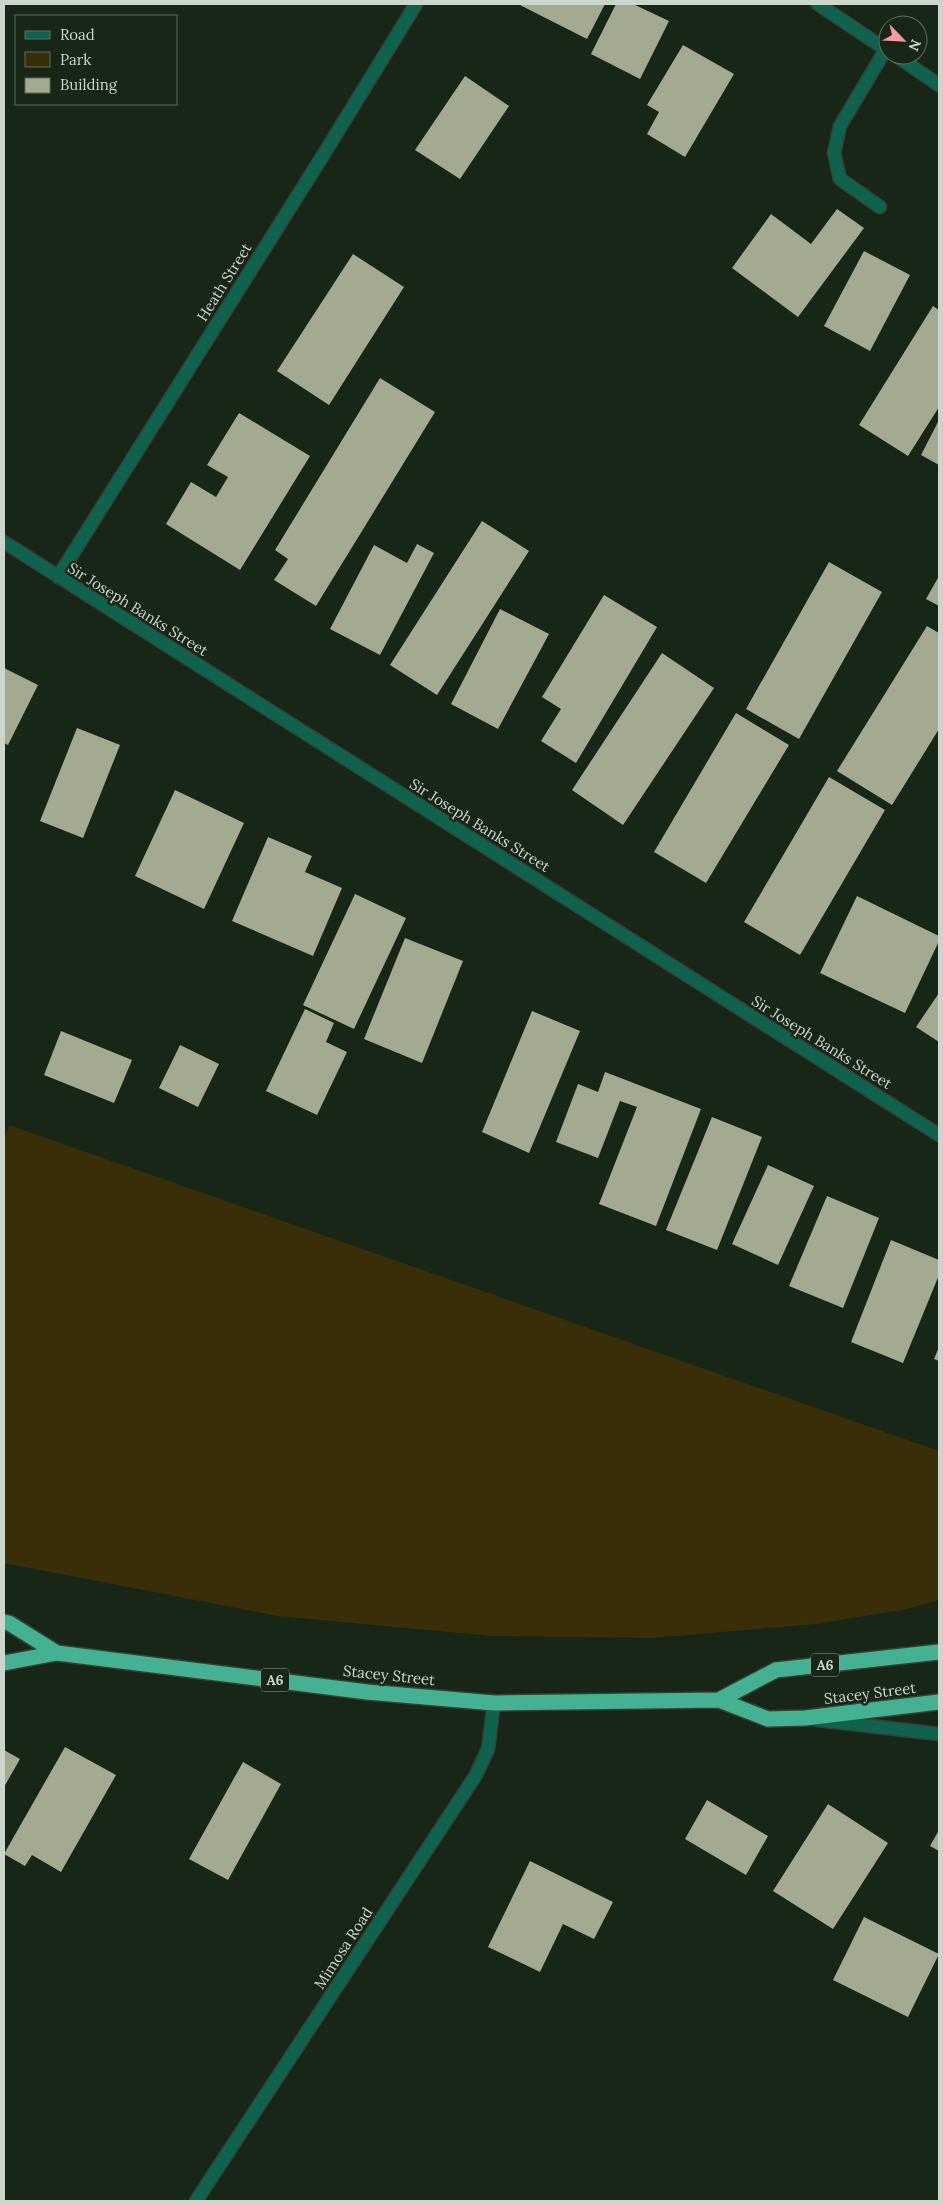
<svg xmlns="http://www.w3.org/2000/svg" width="943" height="2205" font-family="Lora,serif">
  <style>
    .green { fill: #3a2e08 }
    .building { fill: #a4a992 }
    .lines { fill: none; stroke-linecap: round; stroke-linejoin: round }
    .minor-casing { stroke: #344234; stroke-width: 15 }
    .highway-casing { stroke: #344234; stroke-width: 18 }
    .minor { stroke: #0f634e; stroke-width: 12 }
    .highway { stroke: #44b292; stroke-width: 15 }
    .labels { text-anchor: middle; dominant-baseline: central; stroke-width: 5; stroke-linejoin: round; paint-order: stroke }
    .shield { fill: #172617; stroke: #95a095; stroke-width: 1 }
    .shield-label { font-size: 14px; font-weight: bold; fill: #cbd5cb }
    .street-label { font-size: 15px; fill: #cbd5cb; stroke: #172617 }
  </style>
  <rect width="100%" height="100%" fill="#172617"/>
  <path class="green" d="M9,1125L939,1451V1600L907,1609L816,1624L652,1638L492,1636L278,1616L4,1563V1138Z"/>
  <path class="building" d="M518,4H605L587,39Z
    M616,4H633L669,21L640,79L591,54Z
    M683,45L734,74L685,157L647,134L659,112L647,105Z
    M465,76L509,106L460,179L415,150Z
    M837,209L864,228L798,317L732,268L771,214L811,244Z
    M864,251L910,275L870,351L824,326Z
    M353,254L404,287L329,405L277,371Z
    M933,306L939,310V407L908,456L859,425Z
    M380,378L435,412L316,606L274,580L288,559L275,550Z
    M239,413L310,456L240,570L166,524L191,482L216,497L228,477L207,465Z
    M939,420V465L921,455Z
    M482,521L529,551L437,695L390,665Z
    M417,544L434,553L380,655L330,629L374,545L407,563Z
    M829,562L882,592L799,739L746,709Z
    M939,576V606L926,599Z
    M604,595L657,627L576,763L541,741L561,709L542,697Z
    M500,609L549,634L498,729L451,704Z
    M927,626L939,633V729L892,805L837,771Z
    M662,653L714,688L623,825L572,790Z
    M4,668L38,685L8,745L4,743Z
    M736,713L789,745L706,883L654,852Z
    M77,728L120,745L83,838L40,821Z
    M829,777L885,810L800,955L744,922Z
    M175,790L244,823L204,909L135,876Z
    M268,837L312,856L305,872L342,888L313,956L232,921Z
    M355,894L406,918L354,1029L303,1005Z
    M857,896L939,936V941L905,1013L820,973Z
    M405,938L463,961L422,1063L364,1039Z
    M939,993V1042L916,1027Z
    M305,1009L334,1023L326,1042L347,1052L317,1115L266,1091Z
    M532,1011L580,1031L529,1153L482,1132Z
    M61,1031L132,1060L114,1103L44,1075Z
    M180,1045L219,1064L198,1107L159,1088Z
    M605,1072L701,1109L656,1226L599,1204L637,1107L620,1101L598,1158L556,1142L578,1084L598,1092Z
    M712,1117L762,1137L717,1250L666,1230Z
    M768,1165L814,1186L778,1265L732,1244Z
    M827,1196L879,1218L843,1308L789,1286Z
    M891,1240L939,1260V1275L903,1363L851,1342Z
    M939,1347V1361L934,1359Z
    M65,1747L116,1775L61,1872L32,1855L25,1866L4,1854Z
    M4,1750L20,1759L4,1787Z
    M243,1762L281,1784L228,1880L189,1859Z
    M707,1800L768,1836L746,1875L685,1839Z
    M828,1804L888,1843L833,1929L773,1891Z
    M939,1830V1851L930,1846Z
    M530,1861L613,1902L594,1939L563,1924L540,1972L488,1947Z
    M864,1917L939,1954L908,2017L833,1980Z"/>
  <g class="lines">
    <defs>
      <path id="minor" d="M818,4L888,51
        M895,55L939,85
        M880,207L840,179L834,153L840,126L886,49
        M4,542L939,1135
        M58,577L327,149L416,4
        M818,1720L939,1734
        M196,2201L476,1775L488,1749L494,1703"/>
      <path id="highway" d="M4,1622L9,1623L57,1653
        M4,1663L57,1653L367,1692L494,1703L719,1700L768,1719L805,1718L939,1702
        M719,1700L776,1670L939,1652"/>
    </defs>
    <use href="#minor" class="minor-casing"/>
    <use href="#highway" class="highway-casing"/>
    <use href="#minor" class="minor"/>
    <use href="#highway" class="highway"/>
  </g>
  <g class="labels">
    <g class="shield">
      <rect x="811" y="1653.5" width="28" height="23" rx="4"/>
      <rect x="261" y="1668.5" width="28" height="23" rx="4"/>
    </g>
    <g class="shield-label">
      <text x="825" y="1665">A6</text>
      <text x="275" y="1680">A6</text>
    </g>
    <g class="street-label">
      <text transform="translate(224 282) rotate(-58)">Heath Street</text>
      <text transform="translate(138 609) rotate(32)">Sir Joseph Banks Street</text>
      <text transform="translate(480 825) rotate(32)">Sir Joseph Banks Street</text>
      <text transform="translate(822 1042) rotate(32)">Sir Joseph Banks Street</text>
      <text transform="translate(389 1675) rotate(6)">Stacey Street</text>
      <text transform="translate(870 1693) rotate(-7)">Stacey Street</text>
      <text transform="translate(343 1948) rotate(-57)">Mimosa Road</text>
    </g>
  </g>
  <rect width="943" height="2205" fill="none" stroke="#cbd5cb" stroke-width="10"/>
  <rect x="15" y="15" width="162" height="90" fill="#172617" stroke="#5f6c5f"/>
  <rect x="25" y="31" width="25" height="8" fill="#0f634e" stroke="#5f6c5f"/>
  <text x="60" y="40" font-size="15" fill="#cbd5cb">Road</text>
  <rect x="25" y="52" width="25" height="15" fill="#3a2e08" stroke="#5f6c5f"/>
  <text x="60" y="65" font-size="15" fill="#cbd5cb">Park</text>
  <rect x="25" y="78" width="25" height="15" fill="#a4a992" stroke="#5f6c5f"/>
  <text x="60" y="90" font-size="15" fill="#cbd5cb">Building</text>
  <g transform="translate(903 40) rotate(114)"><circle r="24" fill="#172617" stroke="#5f6c5f"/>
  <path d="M0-4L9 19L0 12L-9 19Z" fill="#f49aa5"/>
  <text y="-8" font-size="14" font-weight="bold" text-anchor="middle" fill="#cbd5cb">N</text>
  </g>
</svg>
